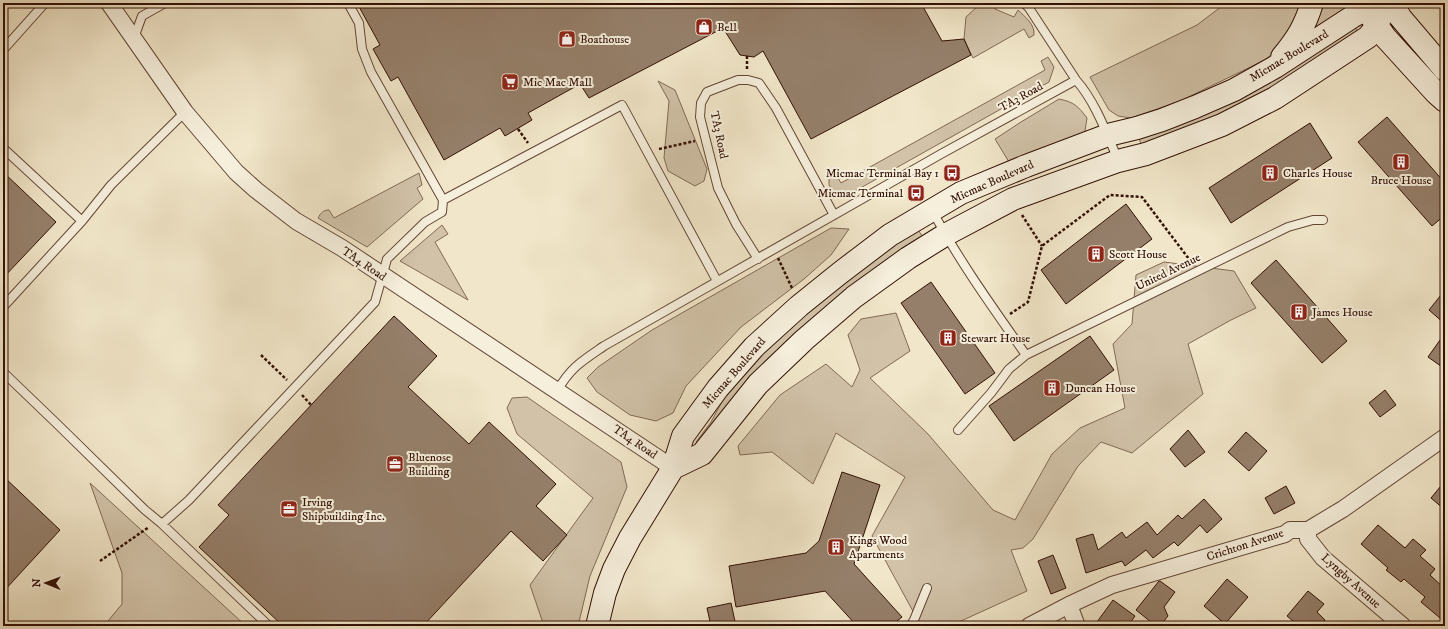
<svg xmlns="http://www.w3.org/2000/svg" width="1448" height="629" font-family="'IM FELL DW Pica',serif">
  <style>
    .green { fill: #d1c2a8; stroke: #826956 }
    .building { fill: #957f6a; stroke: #321004 }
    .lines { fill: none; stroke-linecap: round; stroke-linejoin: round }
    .lane-casing { stroke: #624635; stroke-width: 10 }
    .street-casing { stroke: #624635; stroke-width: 18 }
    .secondary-casing { stroke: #321004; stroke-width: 24 }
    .path { stroke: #321004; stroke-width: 2.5; stroke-dasharray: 3 2; stroke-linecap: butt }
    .lane { stroke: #f6efdc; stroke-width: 8 }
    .street { stroke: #f6efdc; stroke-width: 16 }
    .secondary { stroke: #f6efdc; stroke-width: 22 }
    .labels { text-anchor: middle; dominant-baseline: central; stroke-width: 4; stroke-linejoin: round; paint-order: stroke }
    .poi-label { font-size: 12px; fill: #321004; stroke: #f6efdc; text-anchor: start }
    .street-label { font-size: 12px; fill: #321004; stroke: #f6efdc }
  </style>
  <rect width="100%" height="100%" fill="#f1e6c9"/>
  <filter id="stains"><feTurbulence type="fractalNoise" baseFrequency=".005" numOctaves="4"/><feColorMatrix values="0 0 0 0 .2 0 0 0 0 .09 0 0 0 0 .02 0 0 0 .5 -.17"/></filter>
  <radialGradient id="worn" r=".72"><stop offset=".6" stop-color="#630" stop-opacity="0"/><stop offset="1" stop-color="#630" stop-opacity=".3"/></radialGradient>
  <path class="green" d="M981,3L997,4L995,9L1014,17L1018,10C1025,17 1035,24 1034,35L1029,38L1024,29L973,58L964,39L966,17Z
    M1226,3H1305L1285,43L1265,60L1180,101L1131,118L1118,116L1109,110L1090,77L1197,25Z
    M1319,3H1348L1351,8L1306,34Z
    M1352,24L1358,31L1256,99L1142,146L1138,136Z
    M1048,57L1054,67L1049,82L848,195L834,192L829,185V177L835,173L841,183L1045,70L1041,61Z
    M658,81L675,90L707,169L704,181L695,186L668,171L664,158L669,101Z
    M1059,99C1074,102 1078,106 1087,118L1085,131L1078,138L1009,162L995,139L1021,122Z
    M419,173L422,185L417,188L423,199L367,247L318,218C321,213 323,210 329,210L334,218Z
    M442,225L448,234L435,242L468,300L400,261Z
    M831,228L849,229L831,255L804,279L741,327L686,386L673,413L656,421L630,415L597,392L587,378L598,367L652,330Z
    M918,230L923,237L700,445L696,442L711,422L726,394L755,361L812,306L870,260Z
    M1164,262L1234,271L1256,308L1231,320L1188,344L1203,394L1132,453L1101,442L1078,466L1033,539L1023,548L1011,550L1027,591L950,626H921L872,536L905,477L836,433L813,484L772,452L740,455L738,446L780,395L826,364L852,387L860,370L848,335L861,319L896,313L910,351L870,378L928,434L993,510L1015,520L1052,454L1080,428L1125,408L1113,344L1132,324L1136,275Z
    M527,397L621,462L627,487L590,576L578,626H544L530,585L593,498L517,434L507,408L512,398Z
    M90,483L246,626H104L122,604V573Z"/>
  <path class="building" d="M357,3H921L942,41L964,39L971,55L811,139L763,51L754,57L740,55L723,28L589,98L580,84L528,113L532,120L505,136L500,128L444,160L398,77L391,81L373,49L380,45Z
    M1387,117L1445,183V215L1432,226L1358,142Z
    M1310,123L1332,158L1231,223L1209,188Z
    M3,172L56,222L3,278Z
    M1126,204L1152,239L1066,304L1041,270Z
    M1276,260L1347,341L1322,363L1251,283Z
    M931,282L995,373L965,394L901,303Z
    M1445,290V324L1429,310Z
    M394,316L437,356L408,387L469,444L489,422L556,484L536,506L567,535L543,561L511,531L423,626H283L199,547L229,515L218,505Z
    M1445,333V369L1428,357Z
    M1090,336L1114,370L1014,441L989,406Z
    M1385,390L1396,405L1380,417L1369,403Z
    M1188,430L1205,452L1185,467L1170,449Z
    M1246,432L1267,451L1249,471L1228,452Z
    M842,472L880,485L854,564L902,617L891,626H857L825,591L736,607L729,566L806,553L819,541Z
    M3,476L60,530L3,592Z
    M1445,481V510L1431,498Z
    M1286,486L1295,503L1274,514L1265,498Z
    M1204,499L1222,519L1207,533L1200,525L1178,546L1174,542L1153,558L1146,550L1125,566L1122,561L1086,573L1076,539L1093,534L1098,550L1122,532L1126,538L1147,522L1157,535L1178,515L1182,519Z
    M1378,525L1405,548L1413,539L1426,550L1420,556L1435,569L1430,575L1445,589V611L1440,618L1421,602L1425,597L1404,579L1401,582L1386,570L1388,568L1361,544Z
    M1053,555L1066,588L1051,594L1038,561Z
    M1227,579L1248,597L1225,624L1204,606Z
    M1159,581H1160L1175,592L1164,607L1168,616L1160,626H1156L1136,610Z
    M1308,591L1324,604L1317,612L1325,620L1320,626H1299L1287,616Z
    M1113,600L1135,616L1128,626H1094Z
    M731,603L736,626H711L707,608Z"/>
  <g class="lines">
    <defs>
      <path id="lane" d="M1024,3L1029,8L1076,80C1095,101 1107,134 1118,160
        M134,38L142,16L165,3
        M3,50L45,3
        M3,148L82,221L111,185L185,112
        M443,200L622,105L717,281
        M932,210C959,261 993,308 1026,355
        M758,259L736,224L718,188L700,117L701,103L707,92L738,80H748L759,83L776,108L834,215
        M3,307L82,221
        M3,372L54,421L145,510L162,524L269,626
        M557,391C571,367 582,361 604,346L941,154L1076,80
        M958,430L991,393L1009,369L1026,355L1288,227L1313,220H1323
        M162,524L189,500L375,302L387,259L425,222L442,212L443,200L371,72L362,49L359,23L348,3
        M910,626L914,620L927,588"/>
      <path id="street" d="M109,3L185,112L236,172L256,190L296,221L342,248L673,468
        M1308,530V539L1323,558L1403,626
        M1069,605L1077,626
        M1029,626L1069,605L1112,585L1285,534L1290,530H1308L1343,509L1445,437"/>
      <path id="secondary" d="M1393,3L1400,17L1445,70
        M1370,15L1385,37L1436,93L1445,101
        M1282,57C1297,39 1305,26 1312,3
        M673,468L702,454L758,384L804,340L854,297L908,258L945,235L1013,199L1118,161L1146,154L1222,125L1275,98L1368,37L1377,26L1386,3
        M597,626L605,593L614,569L630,538L673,468L683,436L718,388L754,347L799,306L840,273L890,235L961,193L1026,166L1108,135L1137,128L1162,120L1195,107L1234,90L1275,67L1352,17L1377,3"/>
    </defs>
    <use href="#lane" class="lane-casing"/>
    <use href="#street" class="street-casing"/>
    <use href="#secondary" class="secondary-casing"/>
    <path class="path" d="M3,12L11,3
      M747,56V69
      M518,129L528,143
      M659,149L695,141
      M1022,215L1042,246
      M778,258L792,288
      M1010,314L1028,302L1042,246L1110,195L1142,197L1192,263
      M261,355L287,380
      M302,395L311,405
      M100,561L149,527"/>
    <use href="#lane" class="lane"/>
    <use href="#street" class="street"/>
    <use href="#secondary" class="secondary"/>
  </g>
  <defs>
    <symbol id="shop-square" viewBox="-11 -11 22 22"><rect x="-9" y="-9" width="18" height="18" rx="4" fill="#8f2418" stroke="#f6efdc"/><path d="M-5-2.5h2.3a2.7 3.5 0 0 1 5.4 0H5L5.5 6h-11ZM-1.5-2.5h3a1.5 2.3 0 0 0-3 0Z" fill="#fff"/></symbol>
    <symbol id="supermarket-square" viewBox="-11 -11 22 22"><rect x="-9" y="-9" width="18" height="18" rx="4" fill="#8f2418" stroke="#f6efdc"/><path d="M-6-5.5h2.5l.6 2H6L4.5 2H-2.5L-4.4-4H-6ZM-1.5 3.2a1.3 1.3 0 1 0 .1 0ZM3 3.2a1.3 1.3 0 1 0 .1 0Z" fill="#fff"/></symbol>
    <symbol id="building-square" viewBox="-11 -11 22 22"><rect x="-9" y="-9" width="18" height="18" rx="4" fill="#8f2418" stroke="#f6efdc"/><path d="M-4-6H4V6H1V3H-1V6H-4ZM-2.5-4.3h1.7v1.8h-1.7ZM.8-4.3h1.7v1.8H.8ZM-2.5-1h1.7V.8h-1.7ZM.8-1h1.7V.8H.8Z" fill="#fff"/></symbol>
    <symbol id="bus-square" viewBox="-11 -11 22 22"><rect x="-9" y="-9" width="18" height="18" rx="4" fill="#8f2418" stroke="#f6efdc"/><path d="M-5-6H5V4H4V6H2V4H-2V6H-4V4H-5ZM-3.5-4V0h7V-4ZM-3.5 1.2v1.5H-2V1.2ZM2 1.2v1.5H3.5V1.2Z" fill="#fff"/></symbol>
    <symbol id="office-square" viewBox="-11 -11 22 22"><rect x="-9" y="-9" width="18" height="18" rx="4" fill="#8f2418" stroke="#f6efdc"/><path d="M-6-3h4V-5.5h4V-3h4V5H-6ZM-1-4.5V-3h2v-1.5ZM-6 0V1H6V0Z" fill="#fff"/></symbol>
  </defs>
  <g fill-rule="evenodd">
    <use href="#shop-square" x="694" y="17" width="20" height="20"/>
    <use href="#shop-square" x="557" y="29" width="20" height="20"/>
    <use href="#supermarket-square" x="500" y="72" width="20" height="20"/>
    <use href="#building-square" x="1391" y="152" width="20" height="20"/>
    <use href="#bus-square" x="942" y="163" width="20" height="20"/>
    <use href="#building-square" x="1260" y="163" width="20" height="20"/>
    <use href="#bus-square" x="906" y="183" width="20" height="20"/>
    <use href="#building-square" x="1086" y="244" width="20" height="20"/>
    <use href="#building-square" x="1289" y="302" width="20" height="20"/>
    <use href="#building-square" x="938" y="328" width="20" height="20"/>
    <use href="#building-square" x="1042" y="378" width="20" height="20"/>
    <use href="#office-square" x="385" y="454" width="20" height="20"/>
    <use href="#office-square" x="279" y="499" width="20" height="20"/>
    <use href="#building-square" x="826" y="537" width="20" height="20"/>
  </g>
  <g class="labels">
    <g class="poi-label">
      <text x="717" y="27">Bell</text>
      <text x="580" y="39">Boathouse</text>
      <text x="523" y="82">Mic Mac Mall</text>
      <text x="939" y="173" text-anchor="end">Micmac Terminal Bay 1</text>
      <text x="1283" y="173">Charles House</text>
      <text x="1401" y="180" text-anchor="middle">Bruce House</text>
      <text x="903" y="193" text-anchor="end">Micmac Terminal</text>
      <text x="1109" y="254">Scott House</text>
      <text x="1312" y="312">James House</text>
      <text x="961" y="338">Stewart House</text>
      <text x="1065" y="388">Duncan House</text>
      <text x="408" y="457">Bluenose<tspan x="408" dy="14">Building</tspan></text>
      <text x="302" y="502">Irving<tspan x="302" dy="14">Shipbuilding Inc.</tspan></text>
      <text x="849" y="540">Kings Wood<tspan x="849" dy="14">Apartments</tspan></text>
    </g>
    <g class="street-label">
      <text transform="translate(1289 56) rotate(-31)">Micmac Boulevard</text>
      <text transform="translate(1021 97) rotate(-29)">TA3 Road</text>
      <text transform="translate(719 135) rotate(78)">TA3 Road</text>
      <text transform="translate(992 182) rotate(-24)">Micmac Boulevard</text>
      <text transform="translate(364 264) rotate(34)">TA4 Road</text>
      <text transform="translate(1168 272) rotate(-26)">United Avenue</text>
      <text transform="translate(734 373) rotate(-49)">Micmac Boulevard</text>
      <text transform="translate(635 442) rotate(34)">TA4 Road</text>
      <text transform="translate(1245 545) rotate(-18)">Crichton Avenue</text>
      <text transform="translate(1351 581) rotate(42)">Lyngby Avenue</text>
    </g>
  </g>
  <rect width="1448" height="629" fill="none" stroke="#f1e6c9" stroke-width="16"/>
  <rect x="4" y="4" width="1440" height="621" fill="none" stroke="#321004" stroke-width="2"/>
  <rect x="8" y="8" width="1432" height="613" fill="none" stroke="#321004"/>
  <g transform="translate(46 583) rotate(271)" stroke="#f6efdc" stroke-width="3" paint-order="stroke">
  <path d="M0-3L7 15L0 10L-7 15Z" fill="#321004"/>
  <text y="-6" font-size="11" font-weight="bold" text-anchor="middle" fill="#321004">N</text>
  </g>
  <rect width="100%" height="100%" filter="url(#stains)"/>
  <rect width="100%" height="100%" fill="url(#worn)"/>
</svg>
